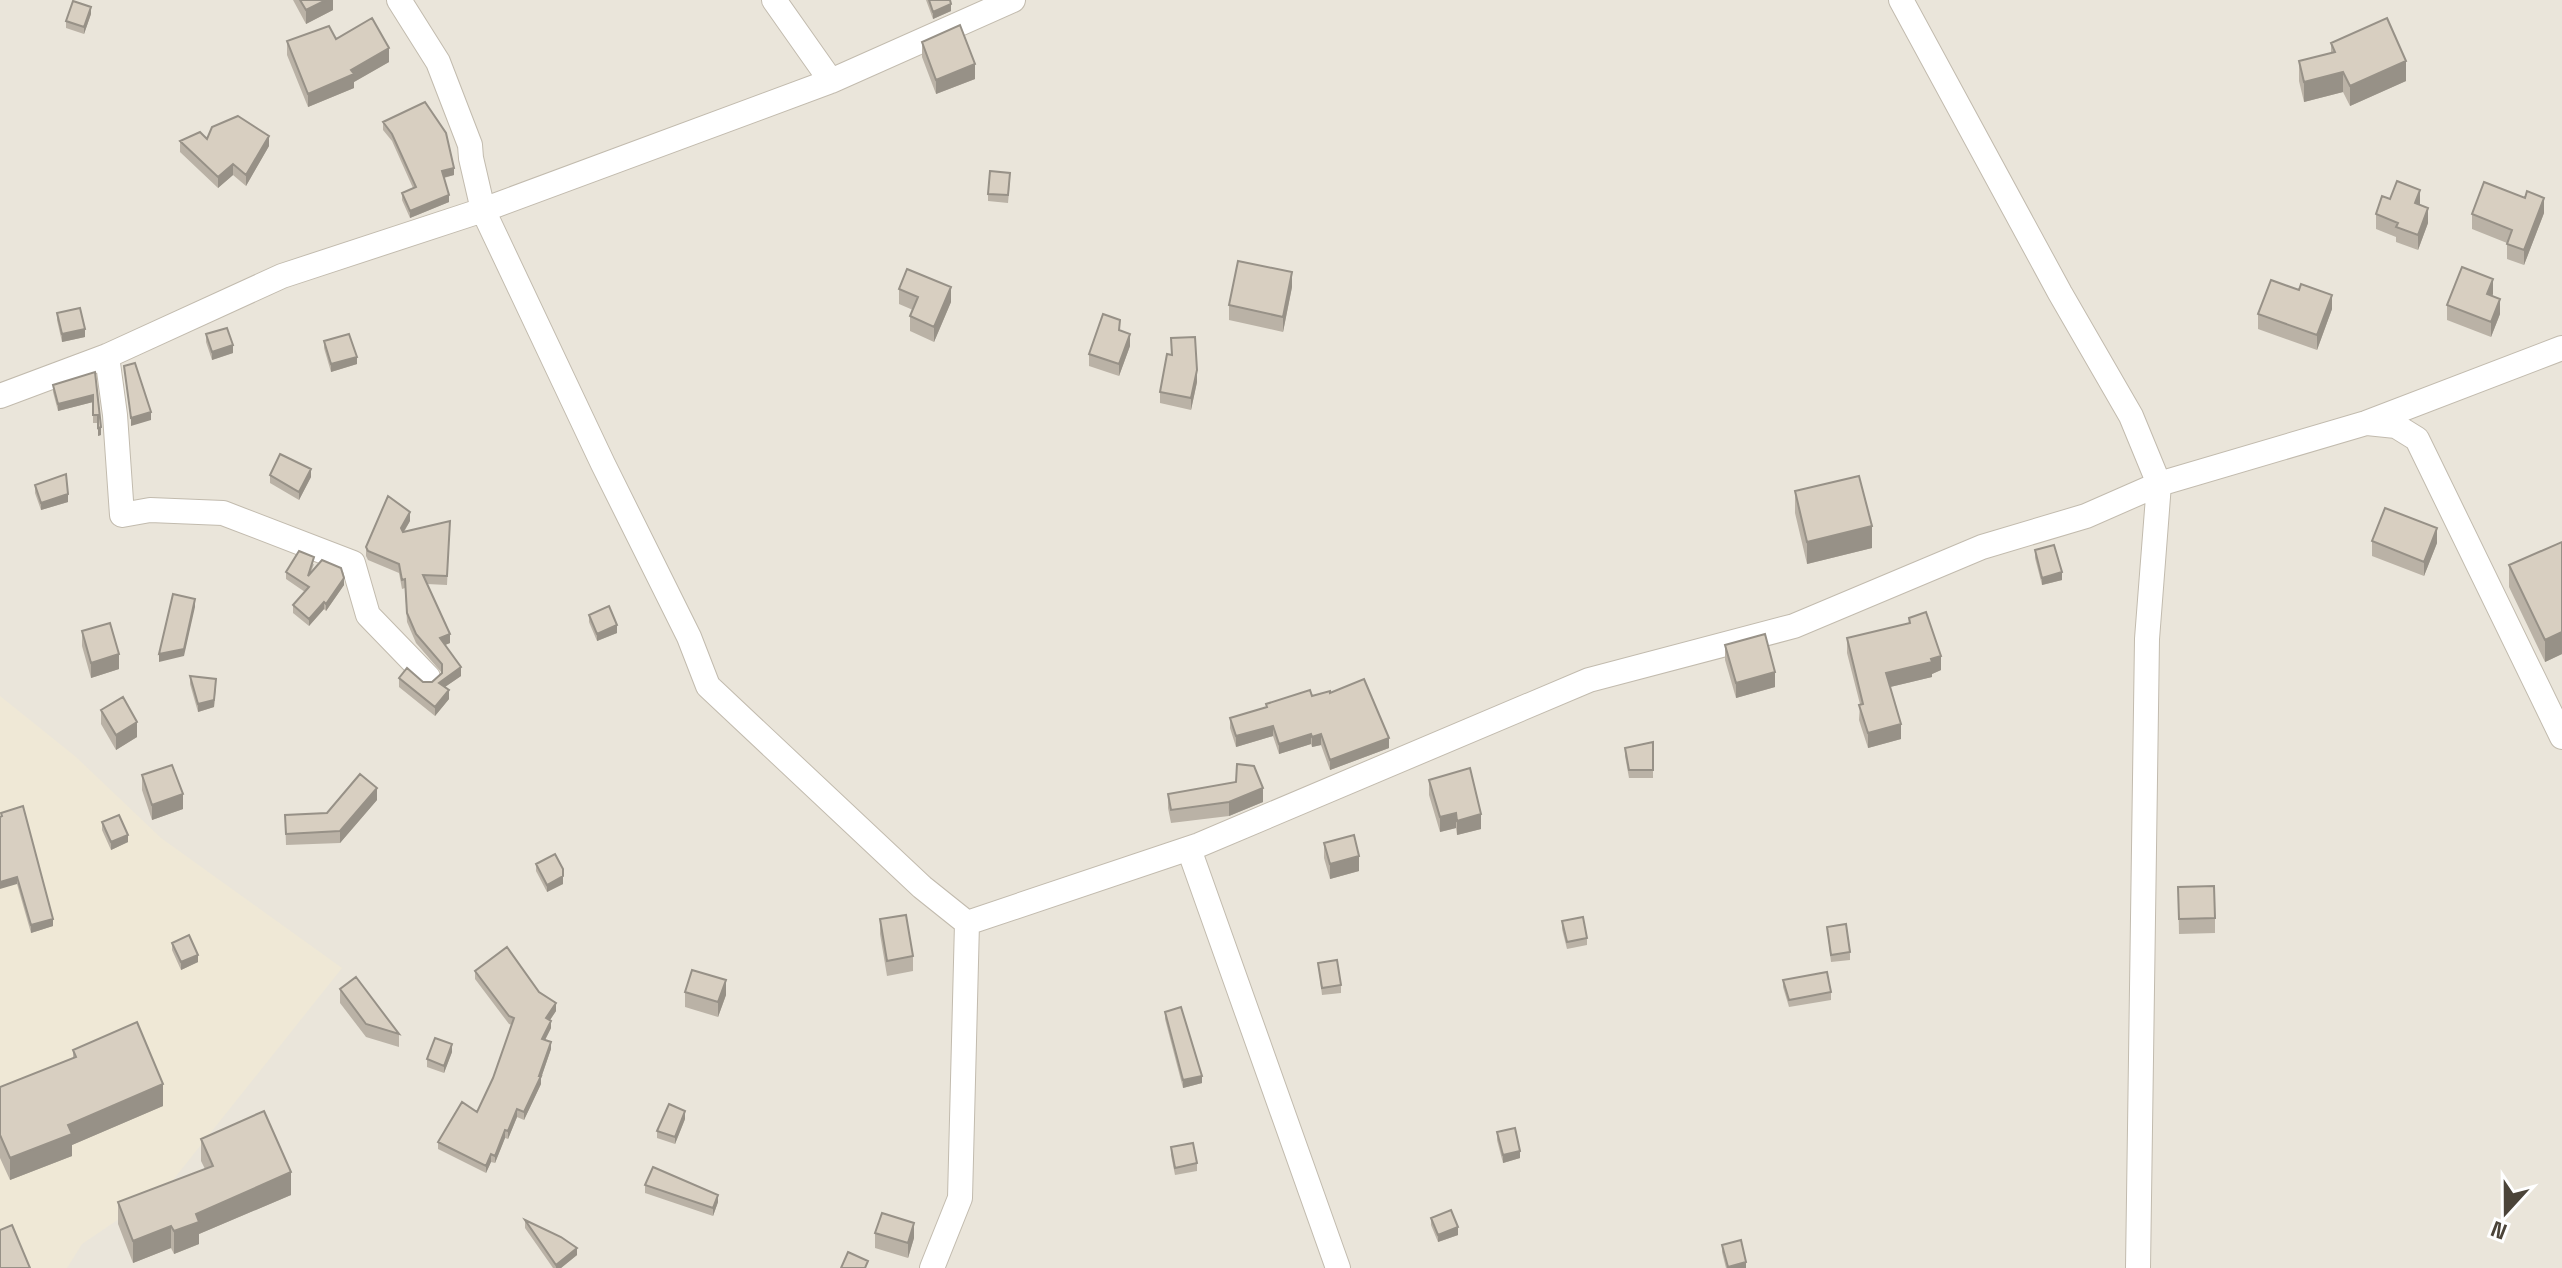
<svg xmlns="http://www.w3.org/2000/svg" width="2562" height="1268" font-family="'Space Grotesk',sans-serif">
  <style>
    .residential { fill: #eae5da }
    .education { fill: #efe8d6 }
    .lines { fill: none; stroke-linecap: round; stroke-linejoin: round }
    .minor-casing { stroke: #c2bbae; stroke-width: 26 }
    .minor { stroke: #fff; stroke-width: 24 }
    .wall { fill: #bab2a6 }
    .shaded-wall { fill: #979187 }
    .building { fill: #d8cfc1; stroke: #979187; stroke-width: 2 }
  </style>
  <rect width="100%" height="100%" fill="#f6f3ec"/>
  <path class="residential" d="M0,0H2562V1268H0Z"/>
  <path class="education" d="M0,696L76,757L161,838L342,968L169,1185L82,1244L67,1268H0Z"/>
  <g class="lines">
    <defs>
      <path id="minor" d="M399,0L438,62L470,145L471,158L483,210L603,464L689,637L708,686L922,887L967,923
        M774,0L831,81
        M1901,0L2060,293L2131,416L2159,484L2147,639L2138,1268
        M107,356L115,415L122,515L150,510L223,513L353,563L368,615L428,677
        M0,396L107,356L282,276L483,210L831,81L1013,0
        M2367,423L2396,426L2417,439L2562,737
        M1189,849L1338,1268
        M932,1268L960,1198L967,923L1199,845L1589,680L1794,626L1982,547L2086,516L2159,484L2366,423L2562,348"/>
    </defs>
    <use href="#minor" class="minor-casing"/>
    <use href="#minor" class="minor"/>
  </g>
  <path class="wall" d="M293,0H333V10L306,24Z
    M926,0H950L951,11L933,19Z
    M91,14L84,34L66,28V21Z
    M336,39L389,62L354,82V88L308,107L287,55V41Z
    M922,42L975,79L936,94L922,57Z
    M2331,43L2406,81L2350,106L2343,92L2304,102L2299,81V61L2331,53Z
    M383,122L454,175L444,178L449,202L410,218L402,200V193L413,188L392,141L383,130Z
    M207,139L269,146L246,186L233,175L218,188L180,152V141Z
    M1010,181L1008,203L988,201V194Z
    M2390,199L2420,205L2428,223L2418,250L2396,242V237L2376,229V214Z
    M2544,213L2524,265L2507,259V243L2472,229V214Z
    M1292,287L1283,332L1229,320V305Z
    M899,289L951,302L934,342L910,331V316L913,310L899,304Z
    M2493,294L2492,296L2500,314L2491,337L2447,320V305Z
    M2332,309L2317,350L2258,329V314Z
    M57,313L85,337L62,342L57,320Z
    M1120,330L1130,346L1119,376L1089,366V354Z
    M206,334L233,353L212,360L206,342Z
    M324,341L357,364L331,372L324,348Z
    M95,372L101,435L98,436V423H93V402L58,411L53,392V385Z
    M1197,382L1191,410L1160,403V392Z
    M270,475L311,477L299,500L270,483Z
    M35,485L68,502L41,510L35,493Z
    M1795,491L1872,548L1807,564L1795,513Z
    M410,521L404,532L450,521L447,585L427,584L450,643L445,645L461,676L445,687L449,699L435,716L399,687V678L423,682H432L442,673L416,643L407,622L405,588L402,589L399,573L368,560L366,556V547Z
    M2372,541L2437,543L2424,576L2372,556Z
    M2562,542V654L2545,662L2509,587V565Z
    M2035,550L2062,580L2042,585L2035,558Z
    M314,564L311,572L344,585L326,611L324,609L309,626L293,613V605L305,592L286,579V572Z
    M589,615L617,633L597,641L589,622Z
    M1909,618L1941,670L1932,674V677L1890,687L1901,739L1868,748L1859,720L1860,704L1847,653V638L1909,623Z
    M82,631L119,669L91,678L82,646Z
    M1725,645L1775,687L1736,698L1725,660Z
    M190,676L216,686L214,707L198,712L190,684Z
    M1330,693L1389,748L1330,770L1321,745L1312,747L1311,744L1279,754L1273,736L1236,747L1230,728V718L1266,708V704Z
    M101,710L137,737L116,750L101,724Z
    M1653,742V778H1629L1625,756V748Z
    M142,775L183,809L152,820L142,790Z
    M1429,780L1481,829L1457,835L1456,828L1440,832L1429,795Z
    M1236,782L1263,802L1229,816L1171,823L1168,808V794Z
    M377,800L340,843L286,845L285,815L327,813Z
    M1,813L53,926L31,933L17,884Z
    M102,822L128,842L111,850L102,830Z
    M1324,843L1359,871L1330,879L1324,858Z
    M536,864L563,884L547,892L536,871Z
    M2178,887L2215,918V933L2179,934Z
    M880,919L913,956V971L887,976L880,934Z
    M1562,921L1587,938V945L1567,949L1562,929Z
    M1827,927L1850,952V960L1831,962Z
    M172,943L198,962L181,970L172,950Z
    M1318,963L1341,985V993L1322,995Z
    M475,971L539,992L556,1011L550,1020L551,1028L545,1040L551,1049L541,1078V1084L524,1120L517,1117L508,1139L505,1138L495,1163L491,1162L486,1173L438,1149V1142L477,1112L493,1078L512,1025L509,1024L475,979Z
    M1783,980L1831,992V1000L1789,1007L1783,987Z
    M340,989L399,1034V1047L366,1037L340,1003Z
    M685,992L726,995L718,1017L685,1007Z
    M1165,1012L1202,1083L1183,1088L1165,1019Z
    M73,1050L163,1106L72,1145V1156L10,1180L0,1158V1087L73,1058Z
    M452,1052L444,1073L427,1067V1059Z
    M685,1119L675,1144L657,1138V1131Z
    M1497,1132L1520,1158L1503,1163L1497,1140Z
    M201,1139L291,1195L199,1234V1244L174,1254L171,1248L133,1263L118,1224V1202L205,1169L201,1161Z
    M1171,1147L1197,1163V1171L1175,1175L1171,1155Z
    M645,1185L718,1202L713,1216L645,1193Z
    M1431,1218L1458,1235L1438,1242L1431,1225Z
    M525,1220L577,1255L561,1268H553L525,1228Z
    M875,1233L914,1238L908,1258L875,1248Z
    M1722,1245L1746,1268H1726L1722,1252Z"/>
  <path class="shaded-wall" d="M326,0H333V10L306,24V10Z
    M951,4V11L933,19V12Z
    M91,7V14L84,34V27Z
    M389,48V62L354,82V88L308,107V94Z
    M2406,61V81L2350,106V86Z
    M975,64V79L936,94V80Z
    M2343,72V92L2304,102V82Z
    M269,136V146L246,186V175Z
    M233,164V175L218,188V177Z
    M454,168V175L442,178V171Z
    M2420,190V205L2415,203Z
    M449,195V202L410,218V211Z
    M2544,198V213L2524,265V250Z
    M2428,208V223L2418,250V235Z
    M1292,272V287L1283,332V317Z
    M2493,279V294L2487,309V294Z
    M951,287V302L934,342V327Z
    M2332,295V309L2317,350V335Z
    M2500,299V314L2491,337V322Z
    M85,329V337L62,342V334Z
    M1130,334V346L1119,376V364Z
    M233,345V353L212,360V352Z
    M357,357V364L331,372V364Z
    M1197,370V382L1191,410V398Z
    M93,395V402L58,411V404Z
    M151,412V420L131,426V418Z
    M101,427V435L98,436V428Z
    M311,469V477L299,500V492Z
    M68,494V502L41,510V503Z
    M410,512V521L401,536V528Z
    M1872,526V548L1807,564V542Z
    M2437,528V543L2424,576V562Z
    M2062,572V580L2042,585V578Z
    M344,578V585L326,611V604Z
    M195,599V607L184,656L159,662V654Z
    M324,602V609L309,626V619Z
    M617,625V633L597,641V634Z
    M2562,632V654L2545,662V640Z
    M450,634V643L440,647V638Z
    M119,654V669L91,678V663Z
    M1941,656V670L1932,674V677L1886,688V673Z
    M461,667V676L439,691V683Z
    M1775,672V687L1736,698V683Z
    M216,679L214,707L198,712V704Z
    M449,690V699L435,716V707Z
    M137,722V737L116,750V735Z
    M1901,724V739L1868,748V733Z
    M1273,726V736L1236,747V736Z
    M1311,734V744L1279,754V744Z
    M1321,734V745L1312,747V737Z
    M1389,738V748L1330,770V760Z
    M377,788V800L340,843V831Z
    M1263,788V802L1229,816V802Z
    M183,794V809L152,820V805Z
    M1456,813V828L1440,832V817Z
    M1481,814V829L1457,835V821Z
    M128,835V842L111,850V842Z
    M1359,856V871L1330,879V864Z
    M563,876V884L547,892V885Z
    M17,877V884L0,889V882Z
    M53,919V926L31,933V925Z
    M198,955V962L181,970V962Z
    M726,980V995L718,1017V1002Z
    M556,1003V1011L546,1026V1018Z
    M551,1021V1028L542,1046V1039Z
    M551,1042V1049L541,1078V1084L524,1120V1112L539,1076Z
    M452,1044V1052L444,1073V1066Z
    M1202,1076V1083L1183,1088V1080Z
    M163,1084V1106L72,1145V1156L10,1180V1158L68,1125Z
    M517,1109V1117L508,1139V1131Z
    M685,1111V1119L675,1144V1137Z
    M505,1130V1138L495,1163V1156Z
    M1520,1151V1158L1503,1163V1155Z
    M491,1154V1162L486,1173V1166Z
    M291,1172V1195L199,1234V1244L174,1254V1231L196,1214Z
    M718,1195V1202L713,1216V1208Z
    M914,1223V1238L908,1258V1243Z
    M171,1226V1248L133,1263V1241Z
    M1458,1227V1235L1438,1242V1235Z
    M577,1248V1255L561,1268H556V1265Z
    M1746,1262V1268H1728V1267Z"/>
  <path class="building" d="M300,0H326L306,10Z
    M929,0H950L951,4L933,12Z
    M73,1L91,7L84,27L66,21Z
    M372,18L389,48L351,70L354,74L308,94L287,41L329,26L336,39Z
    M2387,18L2406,61L2350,86L2343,72L2304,82L2299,61L2335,52L2331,43Z
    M960,25L975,64L936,80L922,42Z
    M425,102L446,133L454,168L442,171L449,195L410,211L402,193L416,187L392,134L383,122Z
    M238,116L269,136L246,175L233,164L218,177L180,141L200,132L207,139L212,127Z
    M990,171L1010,173L1008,195L988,194Z
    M2397,181L2420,190L2415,203L2428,208L2418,235L2396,227L2398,223L2376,214L2382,196L2390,199Z
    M2484,182L2525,198L2527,191L2544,198L2524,250L2507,244L2512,230L2472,214Z
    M1238,261L1292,272L1283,317L1229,305Z
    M2462,267L2493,279L2487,294L2500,299L2491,322L2447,305Z
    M907,269L951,287L934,327L910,316L918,297L899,289Z
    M2271,280L2299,290L2301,284L2332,295L2317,335L2258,314Z
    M80,308L85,329L62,334L57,313Z
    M1103,314L1120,320L1119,330L1130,334L1119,364L1089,354Z
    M227,328L233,345L212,352L206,334Z
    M349,334L357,357L331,364L324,341Z
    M1195,337L1197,370L1191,398L1160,392L1167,354L1172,355L1171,338Z
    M135,363L151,412L131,418L124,366Z
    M95,372L101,427L98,428V415H93V395L58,404L53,385Z
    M280,454L311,469L299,492L270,475Z
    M66,474L68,494L41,503L35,485Z
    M1859,476L1872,526L1807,542L1795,491Z
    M388,496L410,512L401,528L403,532L450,521L447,576L423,575L450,634L440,638L461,667L439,683L449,690L435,707L399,678L407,668L423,682H432L442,673V664L416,634L407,613L405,579L402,580L399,564L368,551L366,547Z
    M2385,508L2437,528L2424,562L2372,541Z
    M2562,542V632L2545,640L2509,565Z
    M2054,545L2062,572L2042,578L2035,550Z
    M299,551L314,557L308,576L322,560L341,568L344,578L326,604L324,602L309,619L293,605L309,587L286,572Z
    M173,594L195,599L184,649L159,654Z
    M609,606L617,625L597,634L589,615Z
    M1926,612L1941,656L1931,659L1932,662L1886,673L1901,724L1868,733L1859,705L1863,704L1847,638L1910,623L1909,618Z
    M110,623L119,654L91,663L82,631Z
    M1765,634L1775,672L1736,683L1725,645Z
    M190,676L216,679L214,700L198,704Z
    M1364,679L1389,738L1330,760L1321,734L1312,737L1311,734L1279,744L1273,726L1236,736L1230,718L1267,707L1266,704L1310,690L1312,696L1330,691V693Z
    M123,697L137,722L116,735L101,710Z
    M1653,742V770H1629L1625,748Z
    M1237,764L1254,766L1263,788L1229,802L1171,810L1168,794L1236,782Z
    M172,765L183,794L152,805L142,775Z
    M1470,768L1481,814L1457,821L1456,813L1440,817L1429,780Z
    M360,774L377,788L340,831L286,834L285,815L327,813Z
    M23,806L53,919L31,925L17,877L0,882V817L2,816L1,813Z
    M119,815L128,835L111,842L102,822Z
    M1354,835L1359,856L1330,864L1324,843Z
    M555,854L563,869V876L547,885L536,864Z
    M2214,886L2215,918L2179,919L2178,887Z
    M906,915L913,956L887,961L880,919Z
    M1583,917L1587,938L1567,942L1562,921Z
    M1846,924L1850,952L1831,955L1827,927Z
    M189,935L198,955L181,962L172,943Z
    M507,947L539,992L556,1003L546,1018L551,1021L542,1039L551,1042L539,1076H541L524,1112L517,1109L508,1131L505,1130L495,1156L491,1154L486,1166L438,1142L462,1102L477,1112L493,1078L514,1018L509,1016L475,971Z
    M1337,960L1341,985L1322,988L1318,963Z
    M692,970L726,980L718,1002L685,992Z
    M1827,972L1831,992L1789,1000L1783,980Z
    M356,977L399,1034L366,1024L340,989Z
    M1181,1007L1202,1076L1183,1080L1165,1012Z
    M137,1022L163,1084L68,1125L72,1134L10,1158L0,1135V1087L76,1057L73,1050Z
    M435,1038L452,1044L444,1066L427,1059Z
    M669,1104L685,1111L675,1137L657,1131Z
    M264,1111L291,1172L196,1214L199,1222L174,1231L171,1226L133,1241L118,1202L213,1166L201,1139Z
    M1515,1128L1520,1151L1503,1155L1497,1132Z
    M1193,1143L1197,1163L1175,1168L1171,1147Z
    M653,1167L718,1195L713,1208L645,1185Z
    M1451,1210L1458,1227L1438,1235L1431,1218Z
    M882,1213L914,1223L908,1243L875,1233Z
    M525,1220L561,1237L577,1248L556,1265Z
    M12,1225L30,1268H0V1230Z
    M1741,1240L1746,1262L1728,1267L1722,1245Z
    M848,1252L868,1261L865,1268H841Z"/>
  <g transform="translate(2506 1212) rotate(201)" stroke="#ffffff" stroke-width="6" paint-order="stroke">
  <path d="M0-6L14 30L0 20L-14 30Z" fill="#4b4439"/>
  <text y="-12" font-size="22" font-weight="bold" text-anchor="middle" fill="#4b4439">N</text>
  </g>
</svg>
